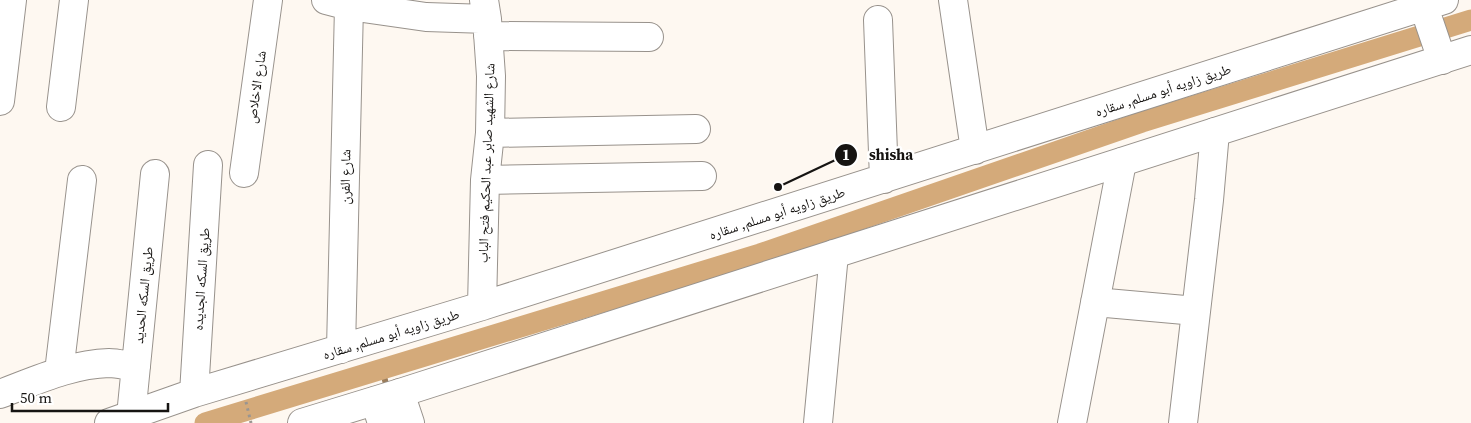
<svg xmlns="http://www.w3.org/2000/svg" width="1471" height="423" font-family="'Source Serif 4','Noto Naskh Arabic',serif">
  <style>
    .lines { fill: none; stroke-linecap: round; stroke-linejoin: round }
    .stream { stroke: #9b7d5b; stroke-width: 6 }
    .canal { stroke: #d4aa7a; stroke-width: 21 }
    .minor-casing { stroke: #98928c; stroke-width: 30 }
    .major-casing { stroke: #98928c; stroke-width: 30 }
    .path { stroke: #9a9591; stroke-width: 3; stroke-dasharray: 2.5 4; stroke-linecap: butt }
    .minor { stroke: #fff; stroke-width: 28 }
    .major { stroke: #fff; stroke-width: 28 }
    .labels { text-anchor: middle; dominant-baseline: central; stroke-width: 5; stroke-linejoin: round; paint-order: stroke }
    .street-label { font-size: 14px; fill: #161412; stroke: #fff }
    .leader { fill: none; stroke: #161412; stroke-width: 2 }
    .callout-dot { fill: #161412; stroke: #fff; stroke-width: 2 }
    .mark-label { font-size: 15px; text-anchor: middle; font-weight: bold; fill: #fff }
    .callout-label { font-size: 15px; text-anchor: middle; font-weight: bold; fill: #161412; stroke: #fff; stroke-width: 5; stroke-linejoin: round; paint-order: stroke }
  </style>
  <rect width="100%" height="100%" fill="#fef8f1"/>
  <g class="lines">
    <path class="stream" d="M382,369L386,384"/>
    <path class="canal" d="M205,423L760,254L1142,122L1471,20"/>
    <defs>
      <path id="minor" d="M326,0L349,6L426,17L487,19
        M953,0L975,150
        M1424,0V7L1442,60
        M878,20L884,179
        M488,36L649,37
        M0,101L12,0
        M61,107L74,0
        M490,133L696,129
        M244,173L268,0
        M485,180L702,176
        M1095,302L1196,311
        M482,306L485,180L490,133L491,76L487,19L484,0
        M341,349L349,6
        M59,372L82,180
        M194,393L208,165
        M400,393L410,423
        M0,394C35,381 71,364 109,363C118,363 127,366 136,367
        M375,401L382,423
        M131,416L155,174
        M109,423L194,393L482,306L1444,0
        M818,423L834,254
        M1072,423L1122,162
        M1183,423L1209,200L1215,132"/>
      <path id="major" d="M302,423L400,393L1471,50"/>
    </defs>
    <use href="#minor" class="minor-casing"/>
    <use href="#major" class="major-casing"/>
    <path class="path" d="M246,402L251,423"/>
    <use href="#minor" class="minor"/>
    <use href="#major" class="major"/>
  </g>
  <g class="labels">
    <g class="street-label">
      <text transform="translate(256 87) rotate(-82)">شارع الاخلاص</text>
      <text transform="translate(1163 90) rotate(-18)">طريق زاويه أبو مسلم, سقاره</text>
      <text transform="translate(486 163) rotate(-88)">شارع الشهيد صابر عبد الحكيم فتح الباب</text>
      <text transform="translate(345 177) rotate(-89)">شارع الفرن</text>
      <text transform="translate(777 213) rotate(-18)">طريق زاويه أبو مسلم, سقاره</text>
      <text transform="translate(201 279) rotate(-86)">طريق السكه الجديده</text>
      <text transform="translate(143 295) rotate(-84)">طريق السكه الحديد</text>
      <text transform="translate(391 334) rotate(-17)">طريق زاويه أبو مسلم, سقاره</text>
    </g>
  </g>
  <path class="leader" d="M778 187L846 155"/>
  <g class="callout-dot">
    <circle cx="778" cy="187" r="5"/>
    <circle cx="846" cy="155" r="12"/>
  </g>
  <g class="mark-label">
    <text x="846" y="160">1</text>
  </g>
  <g class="callout-label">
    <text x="891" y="160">shisha</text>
  </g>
  <path d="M12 403v8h156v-8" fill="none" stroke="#161412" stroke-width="2.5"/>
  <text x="20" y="403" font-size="15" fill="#161412" stroke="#ffffff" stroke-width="4" paint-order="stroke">50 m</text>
</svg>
